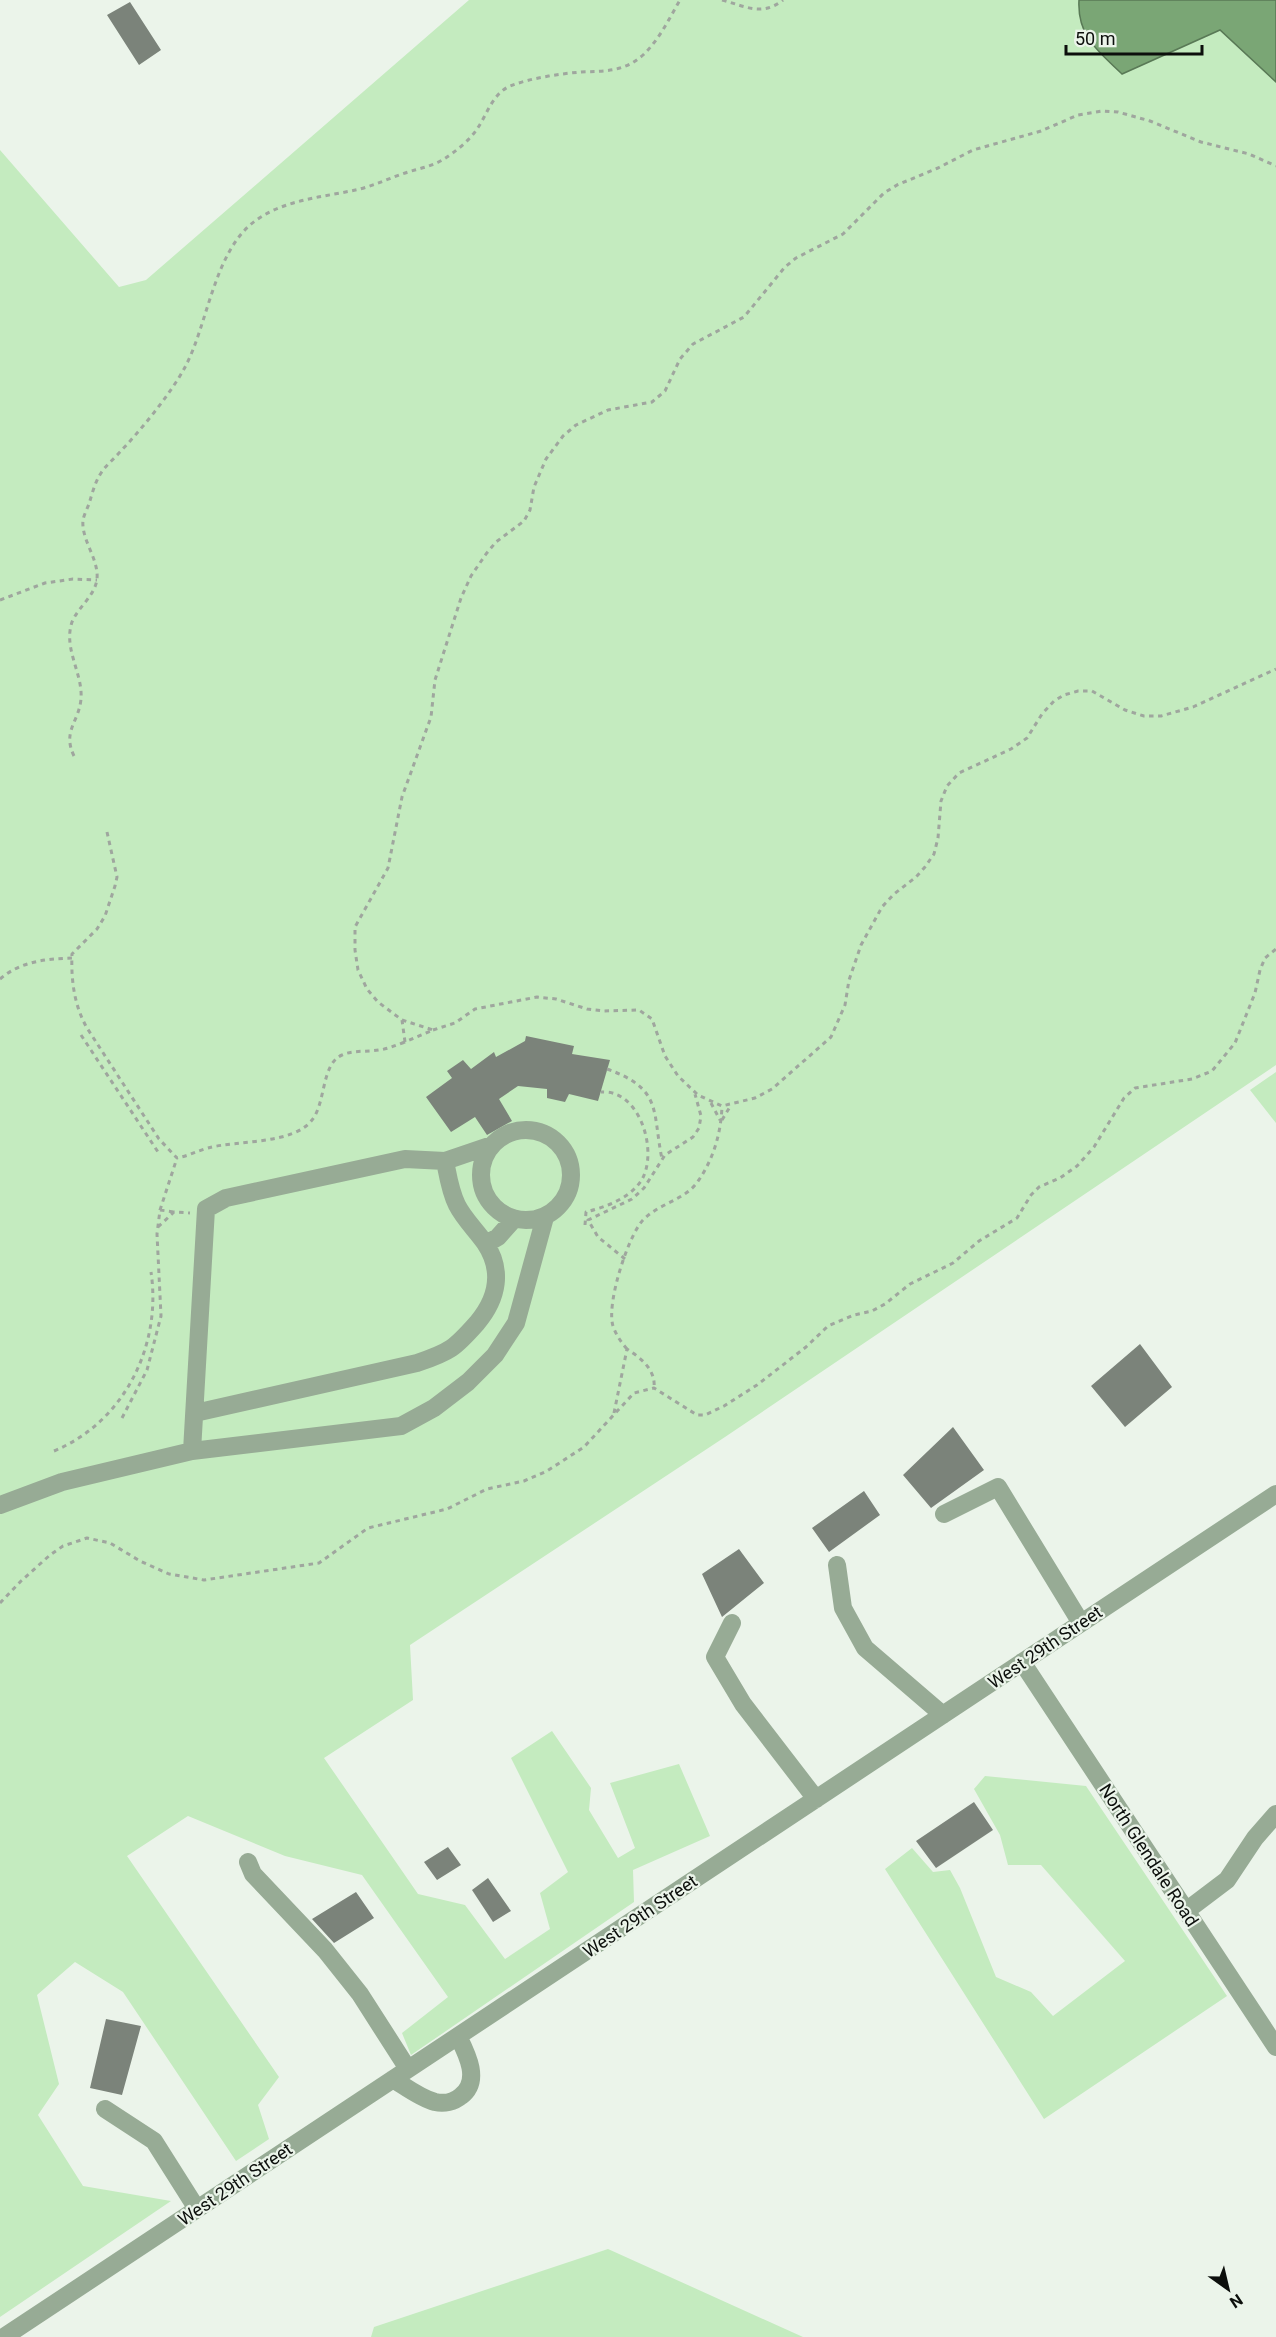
<svg xmlns="http://www.w3.org/2000/svg" width="1276" height="2337" font-family="Roboto,sans-serif">
  <style>
    .green { fill: #c4ebbf }
    .water { fill: #7aa675; stroke: #597956; stroke-width: 1.5 }
    .building { fill: #7b837a }
    .lines { fill: none; stroke-linecap: round; stroke-linejoin: round }
    .path { stroke: #9fa69e; stroke-width: 3; stroke-dasharray: 4.5 4.5; stroke-linecap: butt }
    .minor { stroke: #97ab95; stroke-width: 18 }
    .labels { text-anchor: middle; dominant-baseline: central; stroke-width: 4.5; stroke-linejoin: round; paint-order: stroke }
    .street-label { font-size: 18px; fill: #0c0f0c; stroke: #ebf4ea }
  </style>
  <rect width="100%" height="100%" fill="#ebf4ea"/>
  <path class="green" d="M469,0H1276V1065L725,1437L410,1645L413,1700L324,1758L418,1894L465,1905L505,1959L550,1929L540,1893L568,1872L511,1758L552,1731L591,1788L589,1810L618,1858L635,1848L610,1783L679,1764L710,1836L633,1870L634,1902L411,2055L402,2033L448,1997L362,1875L285,1856L188,1816L127,1856L279,2077L258,2105L269,2139L236,2161L123,1992L75,1962L37,1995L59,2084L38,2115L83,2186L171,2201L0,2317V150L119,287L146,280Z
    M1276,1072V1123L1250,1090Z
    M985,1776L1086,1786L1227,1996L1044,2119L885,1869L912,1848L933,1872L950,1870L960,1888L996,1977L1031,1992L1053,2016L1125,1961L1041,1865H1008L1000,1835L974,1789Z
    M608,2249L803,2337H371L374,2327Z"/>
  <path class="water" d="M1079,0H1276V82L1220,30L1122,74C1098,51 1077,36 1079,0Z"/>
  <path class="building" d="M130,2L161,50L139,65L107,15Z
    M526,1036L574,1046L572,1054L610,1060L598,1101L569,1094L565,1102L547,1098V1089L518,1086L499,1099L512,1121L487,1135L475,1117L451,1132L426,1097L452,1078L447,1071L463,1060L471,1069L494,1052L496,1057L525,1041Z
    M1140,1344L1172,1387L1125,1427L1091,1386Z
    M953,1427L984,1470L931,1508L903,1475Z
    M864,1491L880,1515L829,1552L812,1528Z
    M739,1549L764,1583L722,1617L702,1574Z
    M974,1802L993,1830L936,1868L916,1841Z
    M448,1847L461,1865L437,1880L424,1862Z
    M488,1878L511,1911L493,1922L472,1890Z
    M356,1892L374,1918L334,1943L312,1919Z
    M106,2019L141,2026L122,2095L90,2088Z"/>
  <g class="lines">
    <path class="path" d="M722,0C745,6 762,17 783,0
      M0,600L45,583L73,579L97,580
      M74,756C62,731 79,722 81,699C83,673 63,649 72,622C78,607 95,596 97,579C99,559 81,540 83,520C84,515 87,509 89,504C92,494 95,482 101,473C106,465 113,460 119,453C140,431 169,396 184,369C208,326 213,252 255,221C285,199 325,197 360,189C375,185 388,179 402,174C416,169 431,167 444,159C455,152 469,141 477,129C487,115 492,94 510,86C531,78 558,74 581,72C605,71 624,72 643,55C659,40 669,19 680,0
      M107,832L117,877L115,886L105,916L97,929L72,954C71,980 74,1005 87,1028L159,1139L177,1158C188,1156 197,1151 208,1148C237,1140 293,1145 312,1120C326,1103 321,1064 342,1055C353,1050 367,1052 379,1050C388,1049 396,1045 405,1042
      M0,979C21,961 46,959 72,958
      M402,1020L433,1030L405,1042L402,1020L378,1002L367,989L358,970L355,950V927L388,868L402,797L431,717L435,680L461,598L471,576L486,554L496,542L524,521L530,510L534,487L546,459L563,436L576,425L608,410L652,402L665,391L680,359L693,344L744,317L785,267L796,258L843,234L884,193L897,185L938,168L973,150L1041,131L1078,115L1102,111L1118,112L1150,121L1201,142L1249,154L1276,166
      M433,1030L455,1023L475,1009L537,997L556,999L587,1009L604,1011L639,1010L652,1019L665,1056L678,1076L698,1095L722,1106L755,1098L772,1089L831,1037L845,1005L849,980L861,945L882,907L894,894L916,877L925,867L934,854L938,838L941,801L947,786L959,773L1011,749L1027,738L1042,714L1054,701L1064,695L1078,691H1092L1125,710L1144,716H1161L1193,707L1276,669
      M81,1035L158,1152
      M607,1069C663,1089 652,1111 662,1159
      M711,1103L720,1120
      M722,1120L731,1105
      M160,1210L174,1212
      M585,1225L586,1212C605,1207 629,1199 641,1181C657,1156 644,1104 615,1094C611,1092 605,1092 601,1092
      M158,1227L174,1212L190,1213
      M625,1259L598,1237L588,1220L632,1199L644,1188L665,1155L693,1137L699,1128L701,1116L695,1094
      M627,1349C621,1342 616,1335 613,1326C606,1304 628,1236 643,1220C658,1204 682,1201 696,1184C713,1161 721,1134 722,1106
      M614,1413L627,1349C641,1358 656,1370 654,1388
      M122,1418L147,1370L161,1316L157,1234L160,1210L177,1158
      M54,1451C124,1422 162,1346 151,1272
      M0,1603L21,1581L50,1555L63,1546L87,1538L110,1543L140,1561L169,1574L204,1580L319,1563L368,1528L447,1509L487,1489L524,1481L547,1471L584,1447L634,1393L654,1388L697,1415H705L724,1406L757,1385L806,1347L828,1326L854,1315L872,1311L885,1304L910,1284L953,1263L979,1241L1017,1218L1031,1195L1039,1187L1060,1178L1077,1166L1094,1147L1124,1098L1135,1088L1192,1079L1212,1071L1235,1043L1255,993L1260,970L1265,958L1276,949"/>
    <path class="minor" d="M481 1175a45 45 0 1 1 90 0a45 45 0 1 1-90 0Z
      M486,1244L498,1237L514,1219
      M195,1413L417,1363C450,1352 455,1348 477,1323C498,1298 503,1270 485,1243C476,1230 464,1219 457,1205C450,1191 448,1176 445,1161
      M192,1451L206,1209L226,1198L405,1159L445,1161L492,1145
      M0,1505L62,1482L192,1451L401,1426L434,1408L468,1382L495,1355L516,1323L545,1217
      M944,1514L998,1487L1081,1623
      M837,1565L843,1608L865,1648L943,1715
      M732,1623L715,1657L743,1704L816,1799
      M1022,1662L1276,2047
      M248,1862L253,1874L325,1950L360,1994L408,2069
      M1186,1911L1227,1880L1255,1838L1276,1814
      M393,2079C406,2087 420,2098 435,2102C444,2104 454,2102 461,2096C481,2081 467,2054 458,2036
      M105,2109L154,2141L197,2209
      M4,2337L1276,1494"/>
  </g>
  <g class="labels">
    <g class="street-label">
      <text transform="translate(1045 1647) rotate(-34)">West 29th Street</text>
      <text transform="translate(1149 1855) rotate(57)">North Glendale Road</text>
      <text transform="translate(640 1916) rotate(-34)">West 29th Street</text>
      <text transform="translate(235 2184) rotate(-34)">West 29th Street</text>
    </g>
  </g>
  <g transform="translate(1228 2289) rotate(146)" stroke="#ebf4ea" stroke-width="4.5" paint-order="stroke">
  <path d="M0-4.5L10 22L0 15L-10 22Z" fill="#0c0f0c"/>
  <text y="-9" font-size="16" font-weight="bold" text-anchor="middle" fill="#0c0f0c">N</text>
  </g>
  <path d="M1066 45v9h136v-9" fill="none" stroke="#0c0f0c" stroke-width="3"/>
  <text x="1075" y="45" font-size="18" fill="#0c0f0c" stroke="#ebf4ea" stroke-width="4.5" paint-order="stroke">50 m</text>
</svg>
